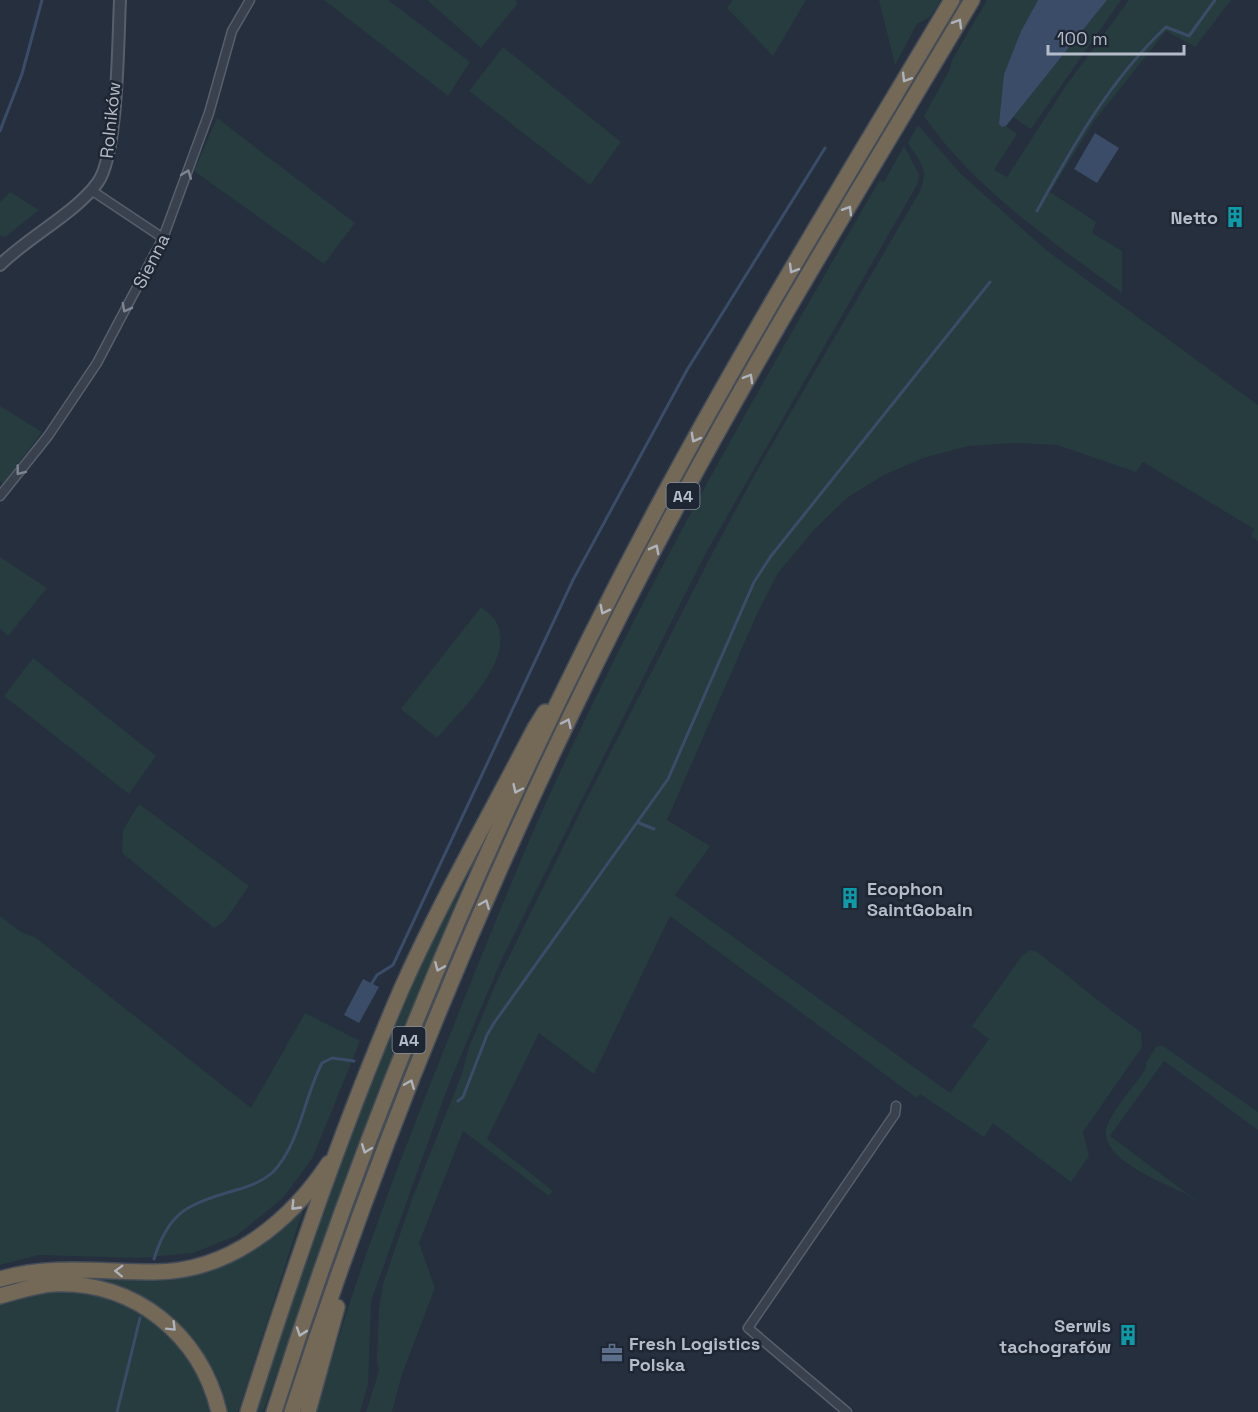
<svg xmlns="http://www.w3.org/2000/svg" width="1258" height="1412" font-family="'Space Grotesk',sans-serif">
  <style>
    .green { fill: #273c3f }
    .water { fill: #3a4c67 }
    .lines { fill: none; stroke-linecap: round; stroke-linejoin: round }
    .stream { stroke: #3a4c67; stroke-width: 3 }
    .minor-casing { stroke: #575f6c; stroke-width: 11 }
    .tertiary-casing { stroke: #575f6c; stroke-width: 14 }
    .motorway-casing { stroke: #444c59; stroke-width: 18 }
    .minor { stroke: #39414e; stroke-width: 8 }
    .tertiary { stroke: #39414e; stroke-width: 10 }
    .motorway { stroke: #746856; stroke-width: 15 }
    .oneway { stroke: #aeb4be }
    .oneway2 { stroke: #7d8592 }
    .labels { text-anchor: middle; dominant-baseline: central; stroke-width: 5; stroke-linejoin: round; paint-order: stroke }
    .shield { fill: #1e2633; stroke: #888f9c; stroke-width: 1.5 }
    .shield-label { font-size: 16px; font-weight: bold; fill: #b5bcc9 }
    .street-label { font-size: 18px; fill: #b5bcc9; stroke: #1e2633 }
    .poi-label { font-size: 18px; font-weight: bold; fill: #b5bcc9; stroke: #1e2633; text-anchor: end }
  </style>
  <rect width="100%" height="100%" fill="#252f3e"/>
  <path class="green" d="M324,0H388L470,62L448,96Z
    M427,0H515L518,3L481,48Z
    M733,0H806L773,56L727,8Z
    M879,0H941L930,17L917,24L895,65Z
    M987,0H1038L1021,31L1004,74L1002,127L1006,126L1017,134L994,170L1007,177L1065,87L1129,0H1231L1195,47L1166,31L1095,120L1050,192L1096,222L1092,233L1122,251V293C1055,244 971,186 924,116L950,69L952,60Z
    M1107,0H1121L1031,129L1013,117Z
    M503,47L621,142L590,185L469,91Z
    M217,118L355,223L324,264L194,171Z
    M918,125L961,174L1046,250L1258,405V541L1251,537L1254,529L1143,462L1136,472L1057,445L1015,443L969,446L923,458L884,475L848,497L814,530L778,573L757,614L667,820L710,846L675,895L950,1093L989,1039L972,1026L1022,956L1030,950L1037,952C1072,978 1104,1007 1141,1032L1142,1047L1083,1132L1089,1156L1071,1182L993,1123L984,1137L920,1094L917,1098L670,916L594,1074L539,1033L487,1139L553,1191L549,1196L463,1131L419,1243L435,1288L402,1374L392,1412H366L379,1371L377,1360L379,1309L383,1284L412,1199L461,1076L469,1047L497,981L586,800L713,552L756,472L920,191C929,168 920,162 908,143Z
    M904,146L919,174L918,183L706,553L501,961L449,1084L371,1301L368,1385L360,1412H317C350,1289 396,1170 443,1052C486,945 528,836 579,732C669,543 774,362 879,181L884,182Z
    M10,192L39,210L5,237L0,235V202Z
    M0,406L42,432L3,484L0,481Z
    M0,557L47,588L8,636L0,629Z
    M481,607C485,611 492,615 495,620C519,658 459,712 437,738L401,709Z
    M33,658L156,756L129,794L4,696Z
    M139,804L249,886L224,922L214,928L122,853L123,830Z
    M474,859L390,1062L347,1173L263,1412H255C292,1298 331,1185 375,1073C404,1000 434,926 474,859Z
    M0,916L21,932L36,938L251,1108L305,1013L360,1041L313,1157L283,1198L236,1236L193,1253L138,1258L39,1255L0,1265Z
    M1157,1046H1163L1258,1112V1130L1164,1061L1110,1136L1205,1207C1197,1202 1190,1196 1182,1192C1160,1181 1093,1157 1108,1123C1117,1105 1133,1087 1145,1070L1147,1061Z
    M303,1210L238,1412H226C212,1352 173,1309 116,1287L0,1291V1286C52,1271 93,1280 145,1279C208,1279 259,1254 303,1210Z
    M78,1290L124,1301L171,1336L196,1371L208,1397L211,1412H0V1304L31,1293Z"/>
  <path class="water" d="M1038,0H1107L1006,126L1002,127L999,124L1004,74L1021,31Z
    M1095,133L1119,148L1097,183L1074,169Z
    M363,979L379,987L359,1023L344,1015Z"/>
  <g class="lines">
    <path class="stream" d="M0,131L22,74L42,0
      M1037,211C1074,144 1110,80 1166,27L1189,36L1215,0
      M639,823L654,829
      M372,983L377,975L393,965L573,580L687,370L825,148
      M458,1101L463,1097L487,1035L494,1023L668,779L754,582L771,556L990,282
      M154,1259C169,1210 189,1204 236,1190C250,1186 262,1182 273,1172C300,1144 304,1097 322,1063L332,1058L354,1061
      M117,1412L140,1318"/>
    <defs>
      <path id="minor" d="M91,190L163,238
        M0,496L48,436L97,363L163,238L209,113L232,31L250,0
        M847,1412L748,1328L895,1114L896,1106"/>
      <path id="tertiary" d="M0,265C28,237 77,212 98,182C118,154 118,39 120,0"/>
      <path id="motorway" d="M0,1279C51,1264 102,1272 154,1272C229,1272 290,1222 329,1163
        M0,1296C18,1291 36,1285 54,1284C135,1281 201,1335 219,1412
        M248,1412C293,1270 342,1127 401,990C441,900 490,815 535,728L545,712
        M274,1412C375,1094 508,785 666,491C756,324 855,163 952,0
        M292,1412C387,1119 506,834 648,561C748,369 862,185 972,0
        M308,1412L337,1307"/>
    </defs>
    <use href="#minor" class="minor-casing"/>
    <use href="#tertiary" class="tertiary-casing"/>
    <use href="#motorway" class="motorway-casing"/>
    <use href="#minor" class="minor"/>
    <use href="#tertiary" class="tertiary"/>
    <use href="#motorway" class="motorway"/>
  </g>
  <defs><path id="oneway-chevron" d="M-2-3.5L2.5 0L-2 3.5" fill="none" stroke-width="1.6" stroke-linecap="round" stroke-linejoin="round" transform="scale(1.5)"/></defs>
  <g class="oneway">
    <use href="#oneway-chevron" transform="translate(958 23) rotate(-59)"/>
    <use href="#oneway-chevron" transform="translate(906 78) rotate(121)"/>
    <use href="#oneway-chevron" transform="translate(848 210) rotate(-59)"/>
    <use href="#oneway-chevron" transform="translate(793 269) rotate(121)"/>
    <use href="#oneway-chevron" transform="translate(749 378) rotate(-60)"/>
    <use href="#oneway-chevron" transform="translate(695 438) rotate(119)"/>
    <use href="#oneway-chevron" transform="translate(655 549) rotate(-62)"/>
    <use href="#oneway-chevron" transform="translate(604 610) rotate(117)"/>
    <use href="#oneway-chevron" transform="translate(567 723) rotate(-65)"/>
    <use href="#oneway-chevron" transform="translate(517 789) rotate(115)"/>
    <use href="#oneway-chevron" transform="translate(485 904) rotate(-67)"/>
    <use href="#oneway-chevron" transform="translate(439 967) rotate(113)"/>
    <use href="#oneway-chevron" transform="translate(410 1084) rotate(-68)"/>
    <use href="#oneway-chevron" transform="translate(366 1149) rotate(111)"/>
    <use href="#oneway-chevron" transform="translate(295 1206) rotate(134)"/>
    <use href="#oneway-chevron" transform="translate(119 1271) rotate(-178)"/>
    <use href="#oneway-chevron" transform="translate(172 1327) rotate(45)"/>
    <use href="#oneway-chevron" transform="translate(301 1332) rotate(109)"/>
  </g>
  <g class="oneway2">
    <use href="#oneway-chevron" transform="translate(187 174) rotate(-70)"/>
    <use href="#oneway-chevron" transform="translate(126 308) rotate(118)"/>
    <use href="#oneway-chevron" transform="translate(20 471) rotate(128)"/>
  </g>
  <defs>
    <symbol id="building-bare" viewBox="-9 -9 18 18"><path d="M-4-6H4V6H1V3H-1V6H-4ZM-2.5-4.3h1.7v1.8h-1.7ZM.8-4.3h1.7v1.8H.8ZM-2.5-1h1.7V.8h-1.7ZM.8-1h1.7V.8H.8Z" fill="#0f9aa8" stroke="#1e2633" stroke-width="2.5" paint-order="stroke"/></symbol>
    <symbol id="office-bare" viewBox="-9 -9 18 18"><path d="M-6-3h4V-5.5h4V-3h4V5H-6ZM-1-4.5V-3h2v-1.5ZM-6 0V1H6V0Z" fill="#5c6f8a" stroke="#1e2633" stroke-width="2.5" paint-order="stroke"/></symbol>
  </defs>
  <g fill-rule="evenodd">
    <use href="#building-bare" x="1220" y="202" width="30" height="30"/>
    <use href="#building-bare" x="835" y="883" width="30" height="30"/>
    <use href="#building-bare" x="1113" y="1320" width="30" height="30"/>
    <use href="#office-bare" x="597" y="1338" width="30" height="30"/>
  </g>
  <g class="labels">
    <g class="shield">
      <rect x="666.5" y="483" width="33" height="26" rx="4.5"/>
      <rect x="392.5" y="1027" width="33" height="26" rx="4.5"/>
    </g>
    <g class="shield-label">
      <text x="683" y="496">A4</text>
      <text x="409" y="1040">A4</text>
    </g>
    <g class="street-label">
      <text transform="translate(110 120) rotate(-84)">Rolników</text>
      <text transform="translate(151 261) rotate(-63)">Sienna</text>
    </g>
    <g class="poi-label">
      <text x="1218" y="217">Netto</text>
      <text x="867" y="888" text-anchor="start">Ecophon<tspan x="867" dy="21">SaintGobain</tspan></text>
      <text x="1111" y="1325">Serwis<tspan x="1111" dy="21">tachografów</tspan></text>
      <text x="629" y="1343" text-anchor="start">Fresh Logistics<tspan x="629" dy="21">Polska</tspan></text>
    </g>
  </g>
  <path d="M1048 45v9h136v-9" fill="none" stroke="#b5bcc9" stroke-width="3"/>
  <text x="1057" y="45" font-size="18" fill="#b5bcc9" stroke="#1e2633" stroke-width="4.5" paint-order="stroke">100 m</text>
</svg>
